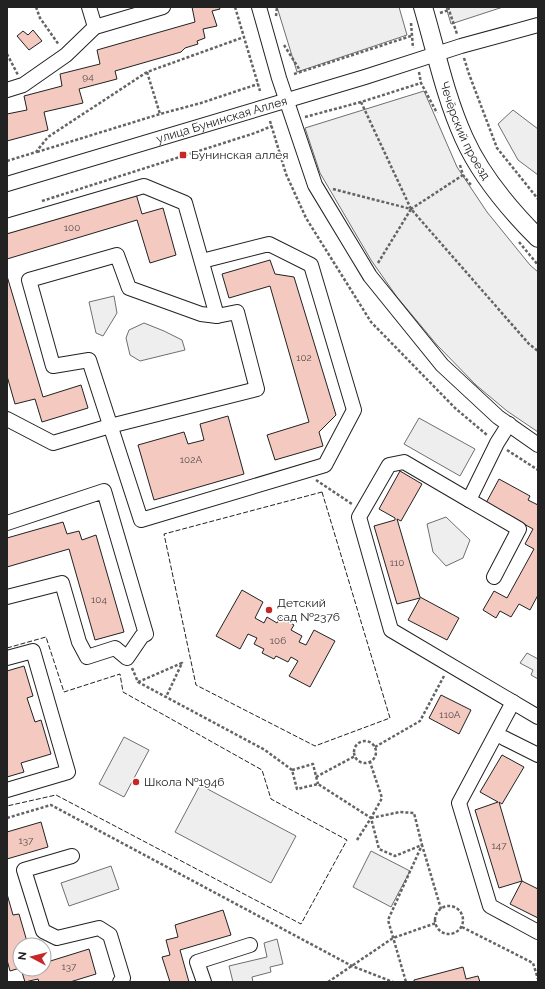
<svg xmlns="http://www.w3.org/2000/svg" width="545" height="989" font-family="Raleway,sans-serif">
  <style>
    .green { fill: #eee; stroke: #6f6f6f }
    .building { fill: #f3c9c0; stroke: #222 }
    .lines { fill: none; stroke-linecap: round; stroke-linejoin: round }
    .minor-casing { stroke: #222; stroke-width: 16 }
    .major-casing { stroke: #222; stroke-width: 20 }
    .path { stroke: #646464; stroke-width: 2.5; stroke-dasharray: 3 2; stroke-linecap: butt }
    .minor { stroke: #fff; stroke-width: 14 }
    .major { stroke: #fff; stroke-width: 18 }
    .fence { stroke: #222; stroke-width: 1; stroke-dasharray: 5 2; stroke-linecap: butt }
    .poi-dot { fill: #c62828; stroke: #fff; stroke-width: 1.5 }
    .labels { text-anchor: middle; dominant-baseline: central; stroke-width: 3; stroke-linejoin: round; paint-order: stroke }
    .number-label { font-size: 10px; fill: #564c4a }
    .street-label { font-size: 12px; fill: #222; stroke: #fff }
    .poi-label { font-size: 12px; fill: #222; stroke: #fff; text-anchor: start }
  </style>
  <rect width="100%" height="100%" fill="#fff"/>
  <path class="green" d="M277,7H399L407,35L297,72Z
    M446,7H503L451,24Z
    M424,91L457,167L487,212L530,265L538,272V432L507,411L476,385L437,345L397,297L371,260L320,173L305,128Z
    M513,110L538,129V175L518,160L498,124Z
    M114,296L117,313L103,336L96,333L89,302Z
    M144,323L164,331L182,340L185,350L140,361L130,355L126,338L129,330Z
    M419,418L475,449L460,476L404,444Z
    M446,517L470,540L463,558L446,566L433,552L427,524Z
    M527,653L538,659V679L531,675L533,670L520,663Z
    M124,737L149,750L124,797L99,784Z
    M200,785L296,836L271,883L175,832Z
    M371,851L410,871L391,907L353,887Z
    M111,866L119,889L69,906L61,883Z
    M277,939L283,964L270,967L271,972L252,977L253,982H233L229,966L267,957L264,943Z"/>
  <path class="building" d="M192,7H219L220,9L212,11L217,26L203,29L205,38L197,41L198,44L185,48L181,52L115,71L117,79L79,89L83,103L44,112L48,130L7,141V114L27,110L24,96L62,86L60,74L100,64L97,50L195,22Z
    M33,30L42,41L29,50L17,36L23,31L28,35Z
    M136,194L142,214L163,208L176,255L150,263L137,220L7,259V233Z
    M270,260L275,274L294,277L336,415L319,432L323,446L275,460L267,435L309,422L270,286L229,298L222,274Z
    M7,276L43,397L81,385L88,408L42,422L35,399L15,404L7,376Z
    M228,416L244,474L154,500L138,445L184,432L188,444L204,440L200,424Z
    M400,471L422,484L401,521L397,519L420,597L459,618L447,640L408,620L420,598L397,604L374,526L395,520V518L379,509Z
    M499,479L530,496L528,500L538,505V595L530,610L519,604L511,617L500,611L496,618L483,610L494,591L507,598L534,549L525,544L533,529L486,503Z
    M63,522L67,534L79,531L82,540L96,535L124,632L95,640L69,549L7,567V538Z
    M242,590L263,602L255,618L264,623L267,617L277,623L280,617L294,625L291,630L302,636L299,642L306,645L314,630L335,641L310,687L289,676L298,661L291,657L288,662L276,656L274,659L262,653L264,649L254,644L257,638L248,634L240,649L216,636Z
    M24,666L33,696L27,698L35,722L41,720L51,754L21,763L24,772L7,777V671Z
    M441,695L471,710L459,734L429,718Z
    M502,755L524,767L502,804L499,802L522,881L538,889V918L510,904L522,881L499,888L475,810L498,802L480,792Z
    M41,822L48,847L7,859V832Z
    M7,894L13,915L19,914L28,945H20V968L10,971L7,960Z
    M223,910L231,935L180,950L189,982H170L162,957L170,955L166,940L178,937L175,925Z
    M89,949L96,974L70,982H39L38,979L25,982L21,969H44V963Z
    M463,967L466,979L478,976L480,982H414V980Z"/>
  <g class="lines">
    <defs>
      <g id="minor">
        <path d="M89,7L95,27"/>
        <path d="M259,7L279,78L315,185L370,276L442,365L498,417L538,445"/>
        <path d="M7,90L23,85L66,55L95,27L163,7"/>
        <path id="s1" d="M7,184L365,77L461,46L538,25"/>
        <path d="M7,226L144,186L185,203L217,316L237,312L257,389L110,426L53,443L7,419"/>
        <path d="M202,261L269,244L311,265L354,410L325,465L141,520L89,360L53,366L29,280L117,255L129,288L201,314L217,316"/>
        <path d="M509,424L497,443L469,500L404,462L389,465L359,517L391,630L538,717"/>
        <path d="M469,500L519,529L494,577"/>
        <path d="M7,523L104,491L146,634L142,636L127,658L115,648L87,657L79,642L62,583L7,597"/>
        <path d="M7,658L33,651L68,772L7,790"/>
        <path d="M513,702L459,803L490,906L538,932"/>
        <path d="M504,738L538,755"/>
        <path d="M72,856L24,870L43,931L57,938L99,928L110,935L123,978L120,982"/>
        <path d="M204,982L197,962L250,945"/>
      </g>
      <g id="major">
        <path id="s2" d="M423,7C436,51 445,96 464,138C481,176 509,209 538,238"/>
      </g>
    </defs>
    <use href="#minor" class="minor-casing"/>
    <use href="#major" class="major-casing"/>
    <path class="path" d="M36,7L40,18L59,45
      M235,7L260,91
      M448,7L457,34
      M440,13L449,10
      M276,16L277,7
      M411,23L413,48
      M284,45L301,72
      M7,54L18,75
      M464,58L469,74L497,148L538,199
      M147,72L160,114
      M419,72L421,83L437,113
      M294,74L411,36
      M361,102L411,209L529,344L538,351
      M305,117L361,102L421,83
      M270,121L286,174L306,218L371,322L455,408L487,435
      M37,152L160,114L201,103L258,84
      M7,161L36,152L48,137L147,72L244,37
      M460,165L463,175L471,185
      M333,189L411,209L463,175
      M42,201L255,133L272,126
      M519,242L538,265
      M378,263L411,209
      M507,450L538,470
      M316,480L352,504
      M132,668L138,682L265,750L292,770L297,789L318,784L371,818L379,849L395,856L422,845L441,909
      M138,682L182,663L166,697
      M354 752a11 11 0 1 1 22 0a11 11 0 1 1-22 0Z
      M375,747L420,721L444,676
      M292,770L313,764L318,784
      M316,777L355,756
      M7,818L51,805L352,966L393,982
      M371,818L400,812L414,813L422,845L388,920L406,982
      M357,840L371,818L382,798L370,762
      M435 920a14 14 0 1 1 28 0a14 14 0 1 1-28 0Z
      M462,927L533,963L538,979
      M328,982L393,938L436,923"/>
    <use href="#minor" class="minor"/>
    <use href="#major" class="major"/>
    <path class="fence" d="M322,492L390,718L315,746L196,685L164,534Z
      M7,648L46,637L64,692L120,674L123,692L262,770L271,799L347,840L301,924L56,795L7,806"/>
  </g>
  <g class="poi-dot">
    <rect x="179" y="151" width="8" height="8" rx="2"/>
    <circle cx="269" cy="610" r="4"/>
    <circle cx="136" cy="782" r="4"/>
  </g>
  <g class="labels">
    <g class="number-label">
      <text x="88" y="76">94</text>
      <text x="72" y="227">100</text>
      <text x="304" y="357">102</text>
      <text x="191" y="459">102А</text>
      <text x="397" y="562">110</text>
      <text x="99" y="599">104</text>
      <text x="278" y="640">106</text>
      <text x="450" y="714">110А</text>
      <text x="26" y="840">137</text>
      <text x="499" y="845">147</text>
      <text x="69" y="966">137</text>
    </g>
    <g class="street-label">
      <text stroke="none"><textPath href="#s1" startOffset="224">улица Бунинская Аллея</textPath></text>
      <text stroke="none"><textPath href="#s2" startOffset="131">Чечёрский проезд</textPath></text>
    </g>
    <g class="poi-label">
      <text x="191" y="155">Бунинская аллея</text>
      <text x="277" y="603">Детский<tspan x="277" dy="14">сад №2376</tspan></text>
      <text x="144" y="782">Школа №1946</text>
    </g>
  </g>
  <rect width="545" height="989" fill="none" stroke="#222222" stroke-width="16"/>
  <g transform="translate(32 957) rotate(277)"><circle r="19" fill="#ffffff" stroke="#a7a7a7"/>
  <path d="M0-3L7 15L0 10L-7 15Z" fill="#c62828"/>
  <text y="-6" font-size="11" font-weight="bold" text-anchor="middle" fill="#222222">N</text>
  </g>
</svg>
